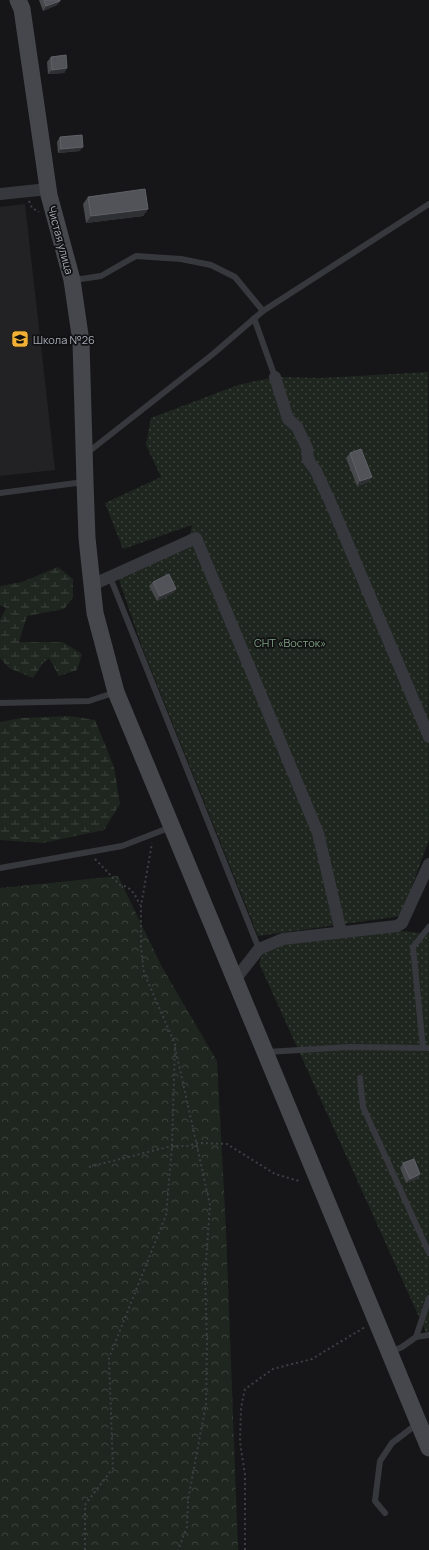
<svg xmlns="http://www.w3.org/2000/svg" width="429" height="1550" font-family="Manrope,sans-serif">
  <style>
    .built { fill: #222225 }
    .forest { fill: url(#forest-crowns) }
    .wetland { fill: url(#wetland-marsh) }
    .garden { fill: url(#garden-dots) }
    .lines { fill: none; stroke-linecap: round; stroke-linejoin: round }
    .path { stroke: #3d3f44; stroke-width: 2; stroke-dasharray: 2 3; stroke-linecap: butt }
    .service { stroke: #37383d; stroke-width: 6 }
    .minor { stroke: #37383d; stroke-width: 12 }
    .secondary { stroke: #45474d; stroke-width: 17 }
    .wall { fill: #47494d }
    .shaded-wall { fill: #2f3033 }
    .building { fill: #525359; stroke: #5f6168 }
    .labels { text-anchor: middle; dominant-baseline: central; stroke-width: 3.5; stroke-linejoin: round; paint-order: stroke }
    .street-label { font-size: 11px; fill: #a8adb8; stroke: #111113 }
    .poi-label { font-size: 11px; fill: #a8adb8; stroke: #111113; text-anchor: start }
    .park-label { font-size: 11px; fill: #7fa381; stroke: #111113 }
  </style>
  <defs>
    <pattern id="forest-crowns" width="20" height="18" patternUnits="userSpaceOnUse"><rect width="20" height="18" fill="#1e261f"/><path d="M2 6a3 3 0 1 1 6 0M12 15a3 3 0 1 1 6 0" fill="none" stroke="#3c433d"/></pattern>
    <pattern id="wetland-marsh" width="20" height="14" patternUnits="userSpaceOnUse"><rect width="20" height="14" fill="#1e261f"/><path d="M1 5h8M5 5V1M11 12h8M15 12V8" fill="none" stroke="#3c433d"/></pattern>
    <pattern id="garden-dots" width="8" height="8" patternUnits="userSpaceOnUse"><rect width="8" height="8" fill="#1e261f"/><path d="M2 2h.1M6 6h.1" fill="none" stroke="#3c433d" stroke-width="1.8" stroke-linecap="round"/></pattern>
  </defs>
  <rect width="100%" height="100%" fill="#161618"/>
  <path class="built" d="M25,204L55,470L0,476V207Z"/>
  <path class="forest" d="M118,876L162,967L217,1061L226,1229L238,1550H0V888Z"/>
  <path class="wetland" d="M58,567L73,579V598L64,609L27,616L19,642H63L82,654L77,670L59,676L49,658L43,663L33,678L9,668L0,658V620L6,608L0,605V586L22,582Z
    M69,716L95,720L114,767L120,804L104,830L43,843L0,840V722L21,718Z"/>
  <path class="garden" d="M428,372L429,840L401,916L258,936L142,647L118,577L187,549L192,525L123,549L105,503L161,477L146,445L151,418L238,385L275,377L322,378Z
    M402,931L429,934V1339L259,963L266,947L289,938Z"/>
  <g class="lines">
    <path class="path" d="M29,201L32,208L39,212
      M95,859L120,885C132,887 135,895 140,905
      M175,1047L210,1205L205,1275L207,1341L206,1404L188,1500L187,1527L178,1550
      M89,1167L172,1146H187L198,1143L227,1144L275,1174L299,1181
      M85,1550V1505L113,1468L109,1358L166,1215L172,1146L175,1044L144,973L141,947V906L152,843
      M245,1550V1475L240,1442L241,1408L245,1389L273,1369L312,1359L365,1327"/>
    <path class="service" d="M74,280L101,276L136,256L181,259L211,265L235,277L263,311
      M254,318L275,377
      M87,453L213,354L263,311L429,204
      M0,493L84,482
      M110,577L259,949
      M0,703L89,701L116,692
      M0,868L122,846L171,827
      M423,1048L413,947L429,927
      M267,1052L349,1047L429,1048
      M360,1078L363,1107L429,1253
      M416,1337L429,1335
      M391,1352L402,1347L416,1337L429,1298
      M385,1513L375,1501L380,1461L392,1443L417,1424"/>
    <path class="minor" d="M0,194L48,189
      M275,377L288,419L297,427L307,448L308,460L316,471L329,499L429,737
      M92,585L196,538L318,833L341,932
      M234,981L259,949L283,939L397,926L402,923L429,864"/>
    <path class="secondary" d="M18,0L22,9L49,195L72,280L81,342L85,482L87,538L95,613L116,692L429,1448"/>
  </g>
  <path class="wall" d="M39,0H60V1L57,5L43,11Z
    M51,57L67,68L64,73L48,74L47,62Z
    M60,137L80,151L58,153L57,142Z
    M88,197L148,209L143,216L86,223L83,204Z
    M350,453L372,477L368,482L357,486L346,458Z
    M153,582L176,589L173,593L157,601L149,586Z
    M403,1163L420,1174L417,1179L406,1183L400,1168Z"/>
  <path class="shaded-wall" d="M60,1L57,5L43,11L46,6Z
    M67,68L64,73L48,74L52,70Z
    M83,147L80,151L58,153L61,149Z
    M148,209L143,216L86,223L91,216Z
    M372,477L368,482L357,486L360,481Z
    M176,589L173,593L157,601L160,596Z
    M420,1174L417,1179L406,1183L410,1179Z"/>
  <path class="building" d="M44,0H60V1L46,6Z
    M66,55L67,68L52,70L51,57Z
    M82,135L83,147L61,149L60,137Z
    M145,189L148,209L91,216L88,197Z
    M361,449L372,477L360,481L350,453Z
    M169,574L176,589L160,596L153,582Z
    M414,1159L420,1174L410,1179L403,1163Z"/>
  <defs>
    <symbol id="school-square" viewBox="-11 -11 22 22"><rect x="-9" y="-9" width="18" height="18" rx="4" fill="#f2b134" stroke="#111113"/><path d="M0-5L7-2L0 1L-7-2ZM-4 1L0 2.5L4 1V4Q0 6-4 4Z" fill="#111"/></symbol>
  </defs>
  <g fill-rule="evenodd">
    <use href="#school-square" x="10" y="329" width="20" height="20"/>
  </g>
  <g class="labels">
    <g class="street-label">
      <text transform="translate(61 240) rotate(75)">Чистая улица</text>
    </g>
    <g class="poi-label">
      <text x="33" y="339">Школа №26</text>
    </g>
    <g class="park-label">
      <text x="290" y="642">СНТ «Восток»</text>
    </g>
  </g>
</svg>
